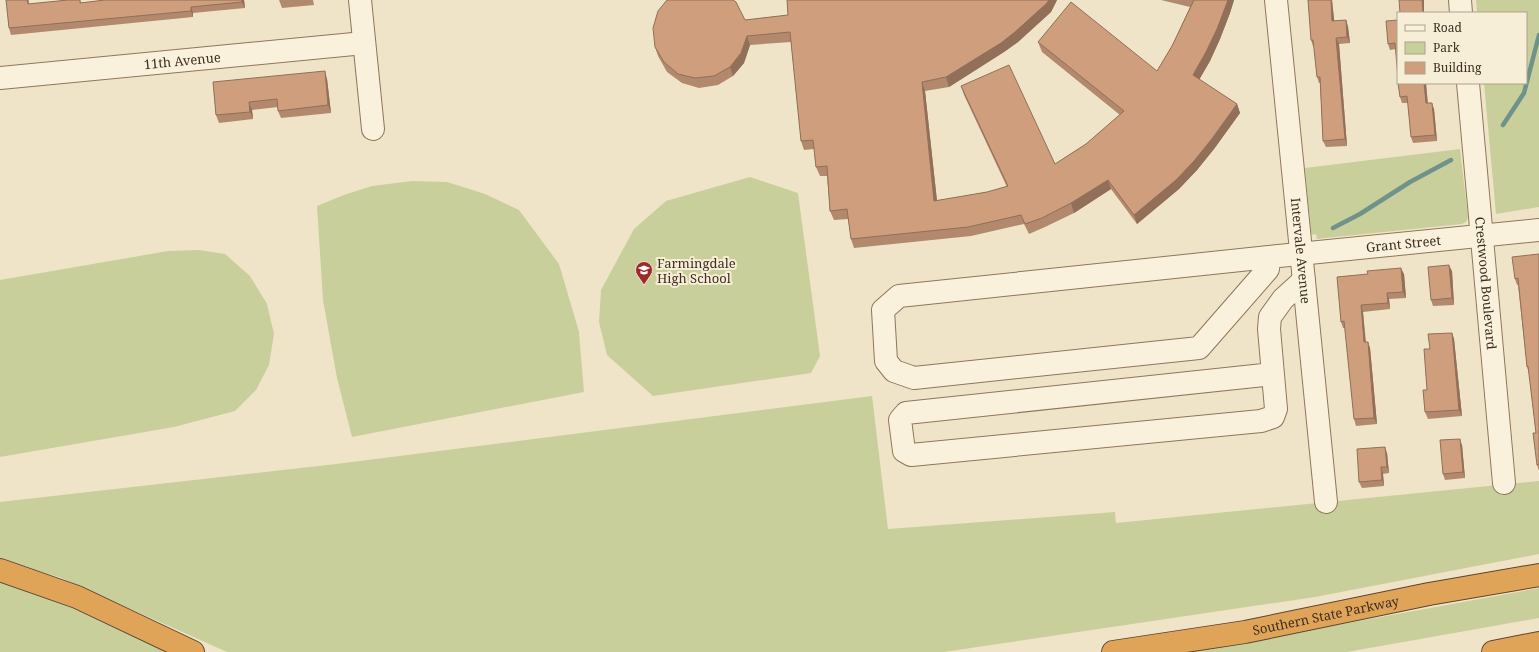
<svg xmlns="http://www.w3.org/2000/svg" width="1539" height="652" font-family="'Noto Serif',serif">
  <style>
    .green { fill: #c9cf9b }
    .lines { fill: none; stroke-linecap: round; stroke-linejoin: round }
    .stream { stroke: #6f938a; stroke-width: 4.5 }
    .minor-casing { stroke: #8d765c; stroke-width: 24 }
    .highway-casing { stroke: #5b4430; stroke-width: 24 }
    .minor { stroke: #faf1dc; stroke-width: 22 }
    .highway { stroke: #e0a458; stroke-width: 22 }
    .wall { fill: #b2896c }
    .shaded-wall { fill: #916f58 }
    .building { fill: #cf9f7d; stroke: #916f58 }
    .labels { text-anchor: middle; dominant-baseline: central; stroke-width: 4; stroke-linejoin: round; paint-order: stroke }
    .street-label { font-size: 13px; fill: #3d2e20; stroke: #f7eed8 }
    .poi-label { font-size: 13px; fill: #3d2e20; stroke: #f7eed8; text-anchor: start }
  </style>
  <rect width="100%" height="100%" fill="#f0e4c8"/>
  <path class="green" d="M1476,0H1539V207L1496,214L1484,83H1526V13H1477Z
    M1460,149L1468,217L1466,222L1462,224L1316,239L1317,236L1315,234L1312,235L1311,233L1305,168Z
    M750,177L798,193L820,356L811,373L653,396L607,355L599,322L601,290L634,229L666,201Z
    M412,181L447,182L485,194L519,210L559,264L579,332L584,392L352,437L337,378L323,300L317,206L344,195L372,186Z
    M199,250L225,254L250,276L267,304L274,334L269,365L256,390L235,411L174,427L0,457V280L168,251Z
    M872,396L888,529L1115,512L1116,523L1539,481V554L1315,597L944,652H227L59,577L0,561V502L336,464Z
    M0,582L26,589L99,615L176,652H0Z
    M1539,588V618L1347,652H1160L1293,633Z"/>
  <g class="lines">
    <path class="stream" d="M1503,125L1524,93L1539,35
      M1333,228L1360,214L1410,182L1451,160"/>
    <defs>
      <g id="minor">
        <path d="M360,0L373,129"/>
        <path id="s1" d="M1276,0L1326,502"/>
        <path d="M1460,0L1461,13"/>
        <path id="s2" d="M0,78L364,43"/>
        <path id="s3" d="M1468,83L1504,483"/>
        <path id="s4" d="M1269,257L1268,269L1199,348L914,378L894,371L886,361L883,310L899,296L1269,257L1539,230"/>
        <path d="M1273,374L906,413L900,420L904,451L911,455L1261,421L1273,417L1276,409L1269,329L1270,317L1283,299L1304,280"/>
      </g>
      <g id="highway">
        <path d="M0,570L77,597L193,652"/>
        <path id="s5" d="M1113,652L1245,632L1429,594L1539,575"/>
        <path d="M1493,652L1539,643"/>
      </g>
    </defs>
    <use href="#minor" class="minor-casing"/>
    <use href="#highway" class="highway-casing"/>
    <use href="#minor" class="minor"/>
    <use href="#highway" class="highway"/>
  </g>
  <path class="wall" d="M6,0H29V4L68,0H80L81,3L105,0H244L245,8L193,13V17L11,35L9,28Z
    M279,0H313L314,5L282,8Z
    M787,0H1057L1051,12L1018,42L1004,52L949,87L925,91L937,201L987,192L1007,187L964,95L961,86L1055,164L1086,144L1120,115L1042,52L1038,42L1157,71L1172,46L1190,7L1161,0H1234L1230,13L1220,39L1210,61L1199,80L1237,104L1240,113L1214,149L1197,170L1179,189L1137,224L1111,189L1074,213L1045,227L1029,234L1024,224L971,236L854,248L851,239L848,219L834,220L830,211L827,176H820L816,167L814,149L804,150L801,141L791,42L750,45L744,63L733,76L718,85L699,88L682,83L667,72L658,56L655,47L745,20L788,15Z
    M1308,0H1332L1334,21L1346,20L1348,27L1350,43L1339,44L1347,146L1326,147L1323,141L1320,83H1319L1317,77L1314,46H1313L1311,40Z
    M1398,20L1396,49L1390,50L1388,44Z
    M327,79L331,113L281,118L278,111V107L252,110L253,119L219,123L216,115L213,82Z
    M1398,83H1426L1428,103L1434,109L1437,141L1413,143L1411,137L1408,103H1402L1400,97Z
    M1539,254V471L1537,465L1536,433L1529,373L1527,367L1518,285H1517L1515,279Z
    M1452,271L1454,305L1433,306L1431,300Z
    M1404,274L1406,298L1389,299L1390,309L1363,312L1366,342H1368L1370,348L1377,424L1356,426L1354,419L1345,328H1343L1341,322L1337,277Z
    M1452,333L1454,339L1462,416L1428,419L1425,412L1427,390L1430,349Z
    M1462,445L1465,478L1445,480L1443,474Z
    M1387,453L1389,473L1383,474L1384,486L1362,488L1359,482Z"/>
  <path class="shaded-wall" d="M242,0H244L245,8L242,2Z
    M1049,0H1057L1051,12L1018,42L1004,52L949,87L946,77Z
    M1228,0H1234L1230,13L1220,39L1210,61L1196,85L1193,75Z
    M1331,0H1332L1335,28L1332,21Z
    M1422,0H1424V13H1423Z
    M191,7L193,13V17L191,11Z
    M1346,20L1348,27L1350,43L1347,37Z
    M747,36L750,45L744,63L733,76L730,67Z
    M1336,38L1339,44L1347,146L1345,139Z
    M325,71L327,79L331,113L328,105Z
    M922,82L925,91L938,210L934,201Z
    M1424,83H1426V84L1428,109L1426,103Z
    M249,102L252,110L253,119L250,112Z
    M1432,103L1434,109L1437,141L1435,135Z
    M1237,104L1240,113L1214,149L1197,170L1179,189L1137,224L1134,215Z
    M1108,180L1111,189L1074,213L1071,203Z
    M1449,265L1452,271L1454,305L1452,298Z
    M1401,268L1404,274L1406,298L1403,292Z
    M1387,293L1389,299L1390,309L1388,303Z
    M1361,305L1363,312L1366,349L1364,342Z
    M1452,333L1454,339L1462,416L1459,410Z
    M1368,342L1370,348L1377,424L1374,418Z
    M1460,439L1462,445L1465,478L1463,472Z
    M1385,447L1387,453L1389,473L1387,467Z
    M1381,467L1383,474L1384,486L1382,480Z"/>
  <path class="building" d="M6,0H27L28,4L68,0H80V3L105,0H242V2L191,7V11L9,28Z
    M667,0H733L736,2L745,20L788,15L787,0H1049L1047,3L1015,32L1001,43L946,77L922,82L934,201L987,192L1008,186L961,86L1009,65L1055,164L1086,144L1124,111L1038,42L1071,2L1157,71L1172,46L1194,0H1228L1217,29L1206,52L1193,75L1237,104L1211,140L1194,161L1176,180L1134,215L1108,180L1071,203L1042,218L1025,224L1021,215L968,227L851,239L847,209L830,211L827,166L816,167L813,140L801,141L790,32L747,36L741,53L730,67L714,76L695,78L678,74L664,62L655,47L653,28L658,11Z
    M1308,0H1331L1332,21L1346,20L1347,37L1336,38L1345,139L1323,141L1320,77H1317L1313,40H1311Z
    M1399,0H1422L1423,13H1400Z
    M1398,20V78L1395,43L1388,44L1386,21Z
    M325,71L328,105L278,111L277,99L249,102L250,112L216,115L213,82Z
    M1398,83H1424L1426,103H1432L1435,135L1411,137L1407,96L1400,97Z
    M1539,254V464L1537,465L1533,433H1536L1528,366L1527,367L1518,278L1515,279L1512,257Z
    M1449,265L1452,298L1431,300L1428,267Z
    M1401,268L1403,292L1387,293L1388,303L1361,305L1364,342H1368L1374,418L1354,419L1344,321L1341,322L1337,277L1368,274L1367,271Z
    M1452,333L1459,410L1425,412L1423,390H1427L1424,349H1430L1428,334Z
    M1460,439L1463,472L1443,474L1440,440Z
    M1385,447L1387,467H1381L1382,480L1359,482L1357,449Z"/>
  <defs>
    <symbol id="school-pin" viewBox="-11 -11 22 30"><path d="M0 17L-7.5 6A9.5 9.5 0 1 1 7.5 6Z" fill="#9e2a2b" stroke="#f7eed8"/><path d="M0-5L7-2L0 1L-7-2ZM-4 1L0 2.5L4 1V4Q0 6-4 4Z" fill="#fff"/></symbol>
  </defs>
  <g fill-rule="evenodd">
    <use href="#school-pin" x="634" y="260" width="20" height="27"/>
  </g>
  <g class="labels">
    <g class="street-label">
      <text stroke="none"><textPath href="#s2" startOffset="183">11th Avenue</textPath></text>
      <text stroke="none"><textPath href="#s4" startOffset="1017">Grant Street</textPath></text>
      <text stroke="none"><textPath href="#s1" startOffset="252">Intervale Avenue</textPath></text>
      <text stroke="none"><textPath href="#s3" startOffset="201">Crestwood Boulevard</textPath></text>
      <text stroke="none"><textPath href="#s5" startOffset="216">Southern State Parkway</textPath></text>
    </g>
    <g class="poi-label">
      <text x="657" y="263">Farmingdale<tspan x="657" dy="15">High School</tspan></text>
    </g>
  </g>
  <rect x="1397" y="12" width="130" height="72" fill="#f7eed8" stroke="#ada18e"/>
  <rect x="1405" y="25" width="20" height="6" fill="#faf1dc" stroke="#ada18e"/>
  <text x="1433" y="32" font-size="12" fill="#3d2e20">Road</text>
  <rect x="1405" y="42" width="20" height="12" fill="#c9cf9b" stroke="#ada18e"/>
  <text x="1433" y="52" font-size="12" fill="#3d2e20">Park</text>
  <rect x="1405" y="62" width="20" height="12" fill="#cf9f7d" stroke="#ada18e"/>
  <text x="1433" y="72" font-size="12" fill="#3d2e20">Building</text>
</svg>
